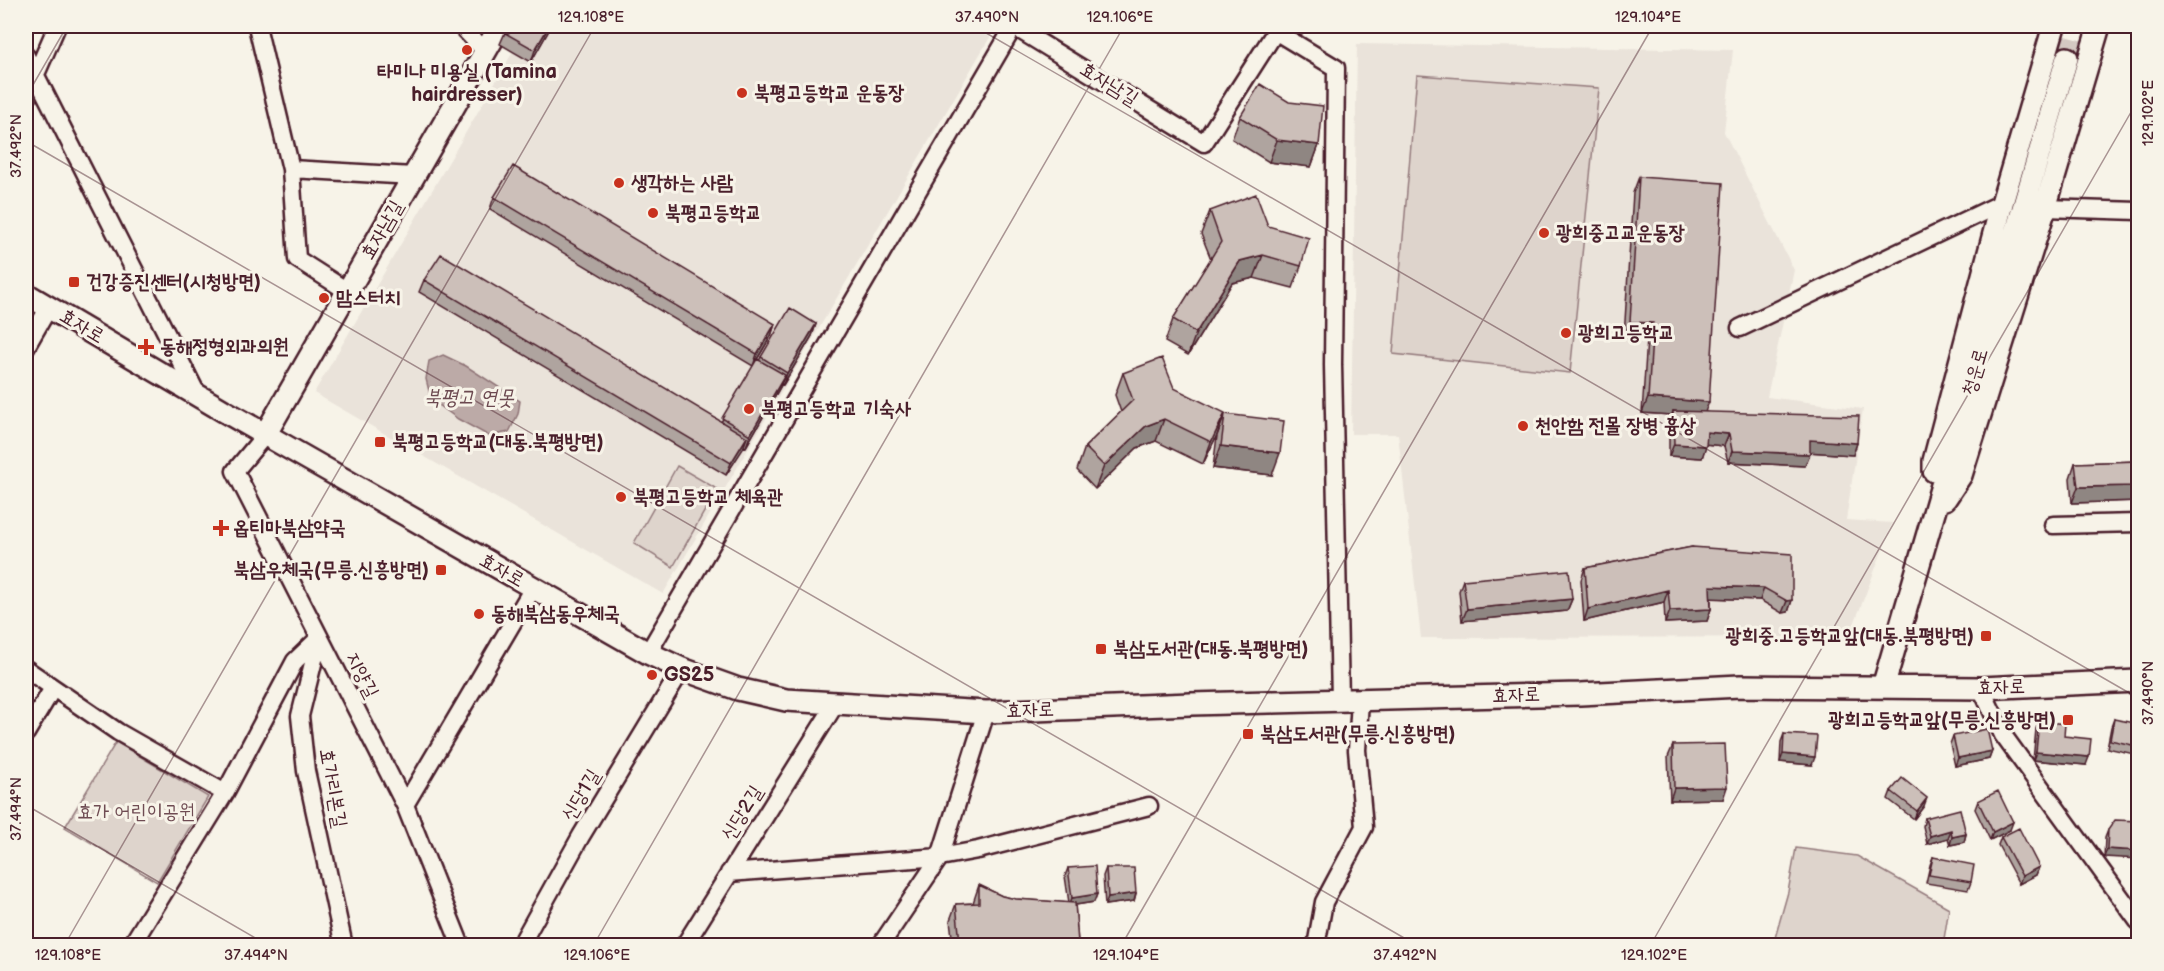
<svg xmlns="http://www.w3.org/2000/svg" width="2164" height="971" font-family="'Balsamiq Sans','Poor Story',sans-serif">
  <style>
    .built { fill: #eae3da }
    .green { fill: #ded4cc; stroke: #947a7c; stroke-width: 1.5 }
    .water { fill: #bcaaa7; stroke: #8e7275; stroke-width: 1.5 }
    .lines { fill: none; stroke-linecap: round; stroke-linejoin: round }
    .tertiary-tunnel { stroke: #d4c9c2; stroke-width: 21; stroke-dasharray: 21 10; stroke-linecap: butt }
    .minor-casing { stroke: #4a1f2b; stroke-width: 21 }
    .tertiary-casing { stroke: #4a1f2b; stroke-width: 26 }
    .minor { stroke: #f7f3e8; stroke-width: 16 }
    .tertiary { stroke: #f7f3e8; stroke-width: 21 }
    .wall { fill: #afa49f; stroke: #4a1f2b; stroke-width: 1.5 }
    .shaded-wall { fill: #8f8682; stroke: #4a1f2b; stroke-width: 1.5 }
    .building { fill: #ccbfb9; stroke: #4a1f2b; stroke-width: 1.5 }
    .ticks { fill: none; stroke: #4a1f2b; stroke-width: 1.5; stroke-opacity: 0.45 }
    .poi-dot { fill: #c8321e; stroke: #f7f3e8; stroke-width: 2 }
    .labels { text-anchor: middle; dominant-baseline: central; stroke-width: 6; stroke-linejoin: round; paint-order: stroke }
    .poi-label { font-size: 20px; font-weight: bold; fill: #4a1f2b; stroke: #f7f3e8; text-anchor: start }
    .street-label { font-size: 20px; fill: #4a1f2b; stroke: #f7f3e8 }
    .park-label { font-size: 20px; fill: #6f4c53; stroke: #f7f3e8 }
    .water-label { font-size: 21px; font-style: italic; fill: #6c4950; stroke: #f7f3e8 }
    .neatline { fill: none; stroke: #4a1f2b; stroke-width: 2 }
    .ticks-label { font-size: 15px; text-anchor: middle; fill: #4a1f2b }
  </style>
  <rect width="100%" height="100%" fill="#f7f3e8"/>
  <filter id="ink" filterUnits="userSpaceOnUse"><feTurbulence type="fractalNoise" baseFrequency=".0167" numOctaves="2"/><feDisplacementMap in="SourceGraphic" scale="12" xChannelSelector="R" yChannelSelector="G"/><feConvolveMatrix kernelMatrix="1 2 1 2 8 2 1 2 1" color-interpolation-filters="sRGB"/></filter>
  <g filter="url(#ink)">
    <path class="built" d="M528,26H982L993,32L663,594L314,393Z
      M1357,44L1733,50L1724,132L1794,270L1767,397L1863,409L1846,520L1893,523L1849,637L1421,638L1398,434H1351Z"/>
    <path class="green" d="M1417,75L1599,88L1570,373L1393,354Z
      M677,466L717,489L673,567L634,543Z
      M116,742L208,797L157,882L65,827Z
      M1796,848L1857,856L1949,908L1943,945H1773L1788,892Z"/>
    <path class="water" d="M443,355L466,366L520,401L518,414L509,432L489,436L458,419L431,399L426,379L429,361Z"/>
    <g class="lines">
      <path class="tertiary-tunnel" d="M2067,58L2076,26"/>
      <defs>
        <path id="minor" d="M257,26L291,169L413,176
          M461,26L485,51
          M1013,26L1204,143L1279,26
          M1275,31L1336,68L1333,365L1340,700
          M26,56L197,394
          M36,74L57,26
          M291,169L297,259L347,291
          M2045,208L2138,211
          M1740,328L2002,203
          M26,347L49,307
          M265,435L235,471L405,805L461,946
          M2053,525L2138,523
          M319,639L300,716L306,771L344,946
          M648,653L1014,26
          M26,669L118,732L225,793
          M1981,688L2003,735L2138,921
          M26,733L53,688
          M405,805L533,588
          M729,873L940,857L986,712
          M131,946L225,793L295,661L319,638
          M520,946L581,836L682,669
          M684,946L836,703
          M880,946L940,857L978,850L1149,806
          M1316,946L1324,902L1364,827L1357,750L1360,700"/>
        <path id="tertiary" d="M26,294L224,411L648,653L682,669L738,689L786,700L986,712L1191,704L1580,694L1740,686L1981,688L2138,681
          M265,435L500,26
          M1934,471V461L2002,203L2054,26
          M1945,499L1961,475L2045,208L2099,26
          M1883,687L2067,58"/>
      </defs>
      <use href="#minor" class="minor-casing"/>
      <use href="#tertiary" class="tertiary-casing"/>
      <use href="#minor" class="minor"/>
      <use href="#tertiary" class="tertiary"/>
    </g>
    <path class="wall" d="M508,26H550L548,32L531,62L500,44Z
      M1221,26H1232L1229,31Z
      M1240,117L1319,145L1311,167L1269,162L1232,139Z
      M1639,177L1705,412L1857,443L1853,455L1810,452L1805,466L1728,462L1724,446L1706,444L1702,458L1669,456V423L1672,415L1642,413L1647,339L1624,337L1633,193Z
      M494,197L775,324L771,336L753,366L490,209Z
      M1210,211L1268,226L1301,266L1293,288L1254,278L1232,283L1188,355L1165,342L1173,319L1211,259L1201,234Z
      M424,280L721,422L759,361L761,357L816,324L812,336L783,385L782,384L746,447L744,446L726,475L419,292Z
      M1123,373L1174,388L1217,435L1203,464L1156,441L1137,448L1095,489L1077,470L1085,447L1121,412L1115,395Z
      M1225,414L1272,475L1213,468L1217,436Z
      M2139,461V501L2072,503L2070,478L2075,463Z
      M1692,547L1792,600L1788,612L1782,613L1760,600L1711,598V609L1707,621L1665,623L1664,602L1584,621L1581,580L1585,568Z
      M1463,580L1572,599L1567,611L1462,621L1459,591Z
      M2114,719L2137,746L2134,754L2107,748L2111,727Z
      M2039,721L2064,736L2086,765L2033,760L2036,729Z
      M1784,734L1812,765L1780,762L1781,742Z
      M1953,736L1992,751L1989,759L1955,766L1950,744Z
      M1673,745L1723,799L1670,800L1668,757Z
      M1891,791L1924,806L1914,819L1888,799Z
      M1978,801L2010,830L1990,840L1975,809Z
      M1925,818L1966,834L1964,842L1950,845L1948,838L1927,844L1923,826Z
      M2139,821L2104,857L2105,838L2108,830Z
      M2001,837L2039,867L2036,875L2019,884L1998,845Z
      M1933,857L1971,882L1968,890L1926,883L1930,865Z
      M1068,868L1097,894L1094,902L1075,905L1078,943L1077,945H953L950,920L956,904L973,903L979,885L1002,896L1016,899L1069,903L1065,876Z
      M1106,868L1136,893L1134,901L1105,905L1103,876Z"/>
    <path class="shaded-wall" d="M549,26H550L548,32L531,62L535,50Z
      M1277,140L1319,145L1311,167L1269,162Z
      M1263,255L1254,278L1232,283L1188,355L1196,333L1240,261Z
      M1630,322L1653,323L1647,339L1624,337Z
      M775,324L771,336L753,366L757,354Z
      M816,324L812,336L783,385L787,373Z
      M785,375L780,387L746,447L750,435Z
      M1648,398L1709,402L1703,417L1673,411L1672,415L1642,413Z
      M1225,413L1217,435L1203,464L1211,442Z
      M1164,419L1156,441L1137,448L1095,489L1104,466L1146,426Z
      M1707,432L1729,434L1724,446L1703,444Z
      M747,437L743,449L726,475L731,463Z
      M1810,440L1857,443L1853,455L1806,452Z
      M1674,444L1706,446L1702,458L1669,456Z
      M1221,446L1280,453L1272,475L1213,468Z
      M1732,451L1810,454L1805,466L1728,462Z
      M2139,486V501L2072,503L2078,487Z
      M1710,586L1764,588L1760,600L1706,598Z
      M1668,590L1664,602L1584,621L1588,609Z
      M1572,599L1567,611L1462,621L1467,609Z
      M1792,600L1788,612L1782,613L1787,601Z
      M1711,609L1707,621L1665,623L1670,611Z
      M1992,751L1989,759L1955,766L1958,758Z
      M2036,752L2089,757L2086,765L2033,760Z
      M1783,754L1815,757L1812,765L1780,762Z
      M1727,787L1723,799L1670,800L1674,788Z
      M1927,798L1924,806L1914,819L1917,811Z
      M2013,822L2010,830L1990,840L1993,832Z
      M1951,830L1948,838L1927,844L1930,836Z
      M1966,834L1964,842L1950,845L1952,837Z
      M2107,849L2139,851V859L2104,857Z
      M2039,867L2036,875L2019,884L2022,876Z
      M1136,893L1134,901L1105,905L1108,897Z
      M1097,894L1094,902L1069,906L1072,898Z
      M1011,941L1009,945H958L960,942Z
      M1078,943L1077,945H1055Z"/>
    <path class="building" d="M508,26H549L535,50L505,33Z
      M1260,84L1289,102L1323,106L1319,145L1277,140L1240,117Z
      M513,166L775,324L757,354L494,197Z
      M1639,177L1723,183L1709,402L1648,398L1653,323L1630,322Z
      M1256,194L1268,226L1309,238L1301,266L1263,255L1240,261L1196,333L1173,319L1221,242L1210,211Z
      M441,254L747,437L731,463L424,280Z
      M790,308L816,324L787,373L761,357Z
      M1162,358L1174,388L1225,413L1211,442L1164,419L1146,426L1104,466L1085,447L1133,400L1123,373Z
      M757,359L785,375L750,435L722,418Z
      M1673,411L1859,416L1857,443L1810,440V454L1732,451L1729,434L1707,432L1706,446L1674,444Z
      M1225,414L1284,421L1280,453L1221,446Z
      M2139,461V486L2078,487L2075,463Z
      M1692,547L1792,554V600L1787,601L1764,588L1710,586L1711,609L1670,611L1668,590L1588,609L1585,568Z
      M1569,570L1572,599L1467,609L1463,580Z
      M2114,719L2139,724V737L2137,746L2110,740Z
      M2039,721L2065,724L2064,736L2091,739L2089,757L2036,752Z
      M1987,729L1992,751L1958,758L1953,736Z
      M1784,734L1817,736L1815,757L1783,754Z
      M1725,744L1727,787L1674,788L1673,745Z
      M1902,778L1927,798L1917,811L1891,791Z
      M1998,791L2013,822L1993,832L1978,801Z
      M1960,809L1966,834L1952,837L1951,830L1930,836L1925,818Z
      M2115,820L2139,821V851L2107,849L2108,830Z
      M2019,828L2039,867L2022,876L2001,837Z
      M1933,857L1974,865L1971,882L1929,875Z
      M1095,866L1097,894L1072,898L1068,868Z
      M1106,868H1134L1136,893L1108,897Z
      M979,885L1002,896L1016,899L1075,903L1078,943L1055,945H1012L1011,941L960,942L956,904L979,903Z"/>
  </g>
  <path class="ticks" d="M974,26L2138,698M2123,26L2138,34M26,97L67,26M26,141L1418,946M26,805L269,946M64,946L595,26M593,946L1124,26M1121,946L1653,26M1650,946L2138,100"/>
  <g class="poi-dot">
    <circle cx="467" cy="50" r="6"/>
    <circle cx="742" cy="93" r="6"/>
    <circle cx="619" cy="183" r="6"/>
    <circle cx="653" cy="213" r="6"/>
    <circle cx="1544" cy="233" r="6"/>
    <rect x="68" y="276" width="12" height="12" rx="3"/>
    <circle cx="324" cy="298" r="6"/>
    <circle cx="1566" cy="333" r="6"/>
    <path d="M143 338h6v6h6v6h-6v6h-6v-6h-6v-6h6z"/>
    <circle cx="749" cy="409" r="6"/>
    <circle cx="1523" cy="426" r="6"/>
    <rect x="374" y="436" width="12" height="12" rx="3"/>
    <circle cx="621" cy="497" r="6"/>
    <path d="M218 519h6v6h6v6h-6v6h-6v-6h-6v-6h6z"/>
    <rect x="435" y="564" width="12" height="12" rx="3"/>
    <circle cx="479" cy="614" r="6"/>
    <rect x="1980" y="630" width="12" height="12" rx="3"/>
    <rect x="1095" y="643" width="12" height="12" rx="3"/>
    <circle cx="652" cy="675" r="6"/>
    <rect x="2062" y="714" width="12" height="12" rx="3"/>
    <rect x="1242" y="728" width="12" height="12" rx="3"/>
  </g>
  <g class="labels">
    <g class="poi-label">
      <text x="467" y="72" text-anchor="middle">타미나 미용실 (Tamina<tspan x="467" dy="23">hairdresser)</tspan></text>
      <text x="754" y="93">북평고등학교 운동장</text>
      <text x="631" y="183">생각하는 사람</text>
      <text x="665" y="213">북평고등학교</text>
      <text x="1556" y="233">광희중고교운동장</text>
      <text x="86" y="282">건강증진센터(시청방면)</text>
      <text x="336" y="298">맘스터치</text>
      <text x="1578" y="333">광희고등학교</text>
      <text x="160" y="347">동해정형외과의원</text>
      <text x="761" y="409">북평고등학교 기숙사</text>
      <text x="1535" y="426">천안함 전몰 장병 흉상</text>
      <text x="392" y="442">북평고등학교(대동.북평방면)</text>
      <text x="633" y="497">북평고등학교 체육관</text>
      <text x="233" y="528">옵티마북삼약국</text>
      <text x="429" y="570" text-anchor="end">북삼우체국(무릉.신흥방면)</text>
      <text x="491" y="614">동해북삼동우체국</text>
      <text x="1974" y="636" text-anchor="end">광희중.고등학교앞(대동.북평방면)</text>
      <text x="1113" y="649">북삼도서관(대동.북평방면)</text>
      <text x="664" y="675">GS25</text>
      <text x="2056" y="720" text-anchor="end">광희고등학교앞(무릉.신흥방면)</text>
      <text x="1260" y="734">북삼도서관(무릉.신흥방면)</text>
    </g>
    <g class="street-label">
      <text transform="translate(1109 84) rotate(32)">효자남길</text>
      <text transform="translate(382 230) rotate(-60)">효자남길</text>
      <text transform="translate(82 326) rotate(31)">효자로</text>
      <text transform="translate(1975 372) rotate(-74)">청운로</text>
      <text transform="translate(502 570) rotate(30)">효자로</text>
      <text transform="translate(362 675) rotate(63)">지양길</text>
      <text transform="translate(2001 687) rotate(-1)">효자로</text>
      <text transform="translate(1516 695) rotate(-2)">효자로</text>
      <text transform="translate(1030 710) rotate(-2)">효자로</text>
      <text transform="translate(333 788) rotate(80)">효가리본길</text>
      <text transform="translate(581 795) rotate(-59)">신당1길</text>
      <text transform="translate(742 813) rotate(-58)">신당2길</text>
    </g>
    <g class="park-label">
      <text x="136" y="812">효가 어린이공원</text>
    </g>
    <g class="water-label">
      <text x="469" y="397">북평고 연못</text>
    </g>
  </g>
  <rect width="2164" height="971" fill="none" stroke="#f7f3e8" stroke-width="66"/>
  <rect x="33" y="33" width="2098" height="905" class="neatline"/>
  <g class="ticks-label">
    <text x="591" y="22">129.108°E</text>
    <text x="987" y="22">37.490°N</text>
    <text x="1120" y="22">129.106°E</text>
    <text x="1648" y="22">129.104°E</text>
    <text transform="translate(2148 113) rotate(-90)" y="5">129.102°E</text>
    <text transform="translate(16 146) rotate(-90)" y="5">37.492°N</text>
    <text transform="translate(2148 693) rotate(-90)" y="5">37.490°N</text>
    <text transform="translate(16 809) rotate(-90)" y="5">37.494°N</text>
    <text x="68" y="960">129.108°E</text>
    <text x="256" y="960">37.494°N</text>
    <text x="597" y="960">129.106°E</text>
    <text x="1126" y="960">129.104°E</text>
    <text x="1405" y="960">37.492°N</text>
    <text x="1654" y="960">129.102°E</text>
  </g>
</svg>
